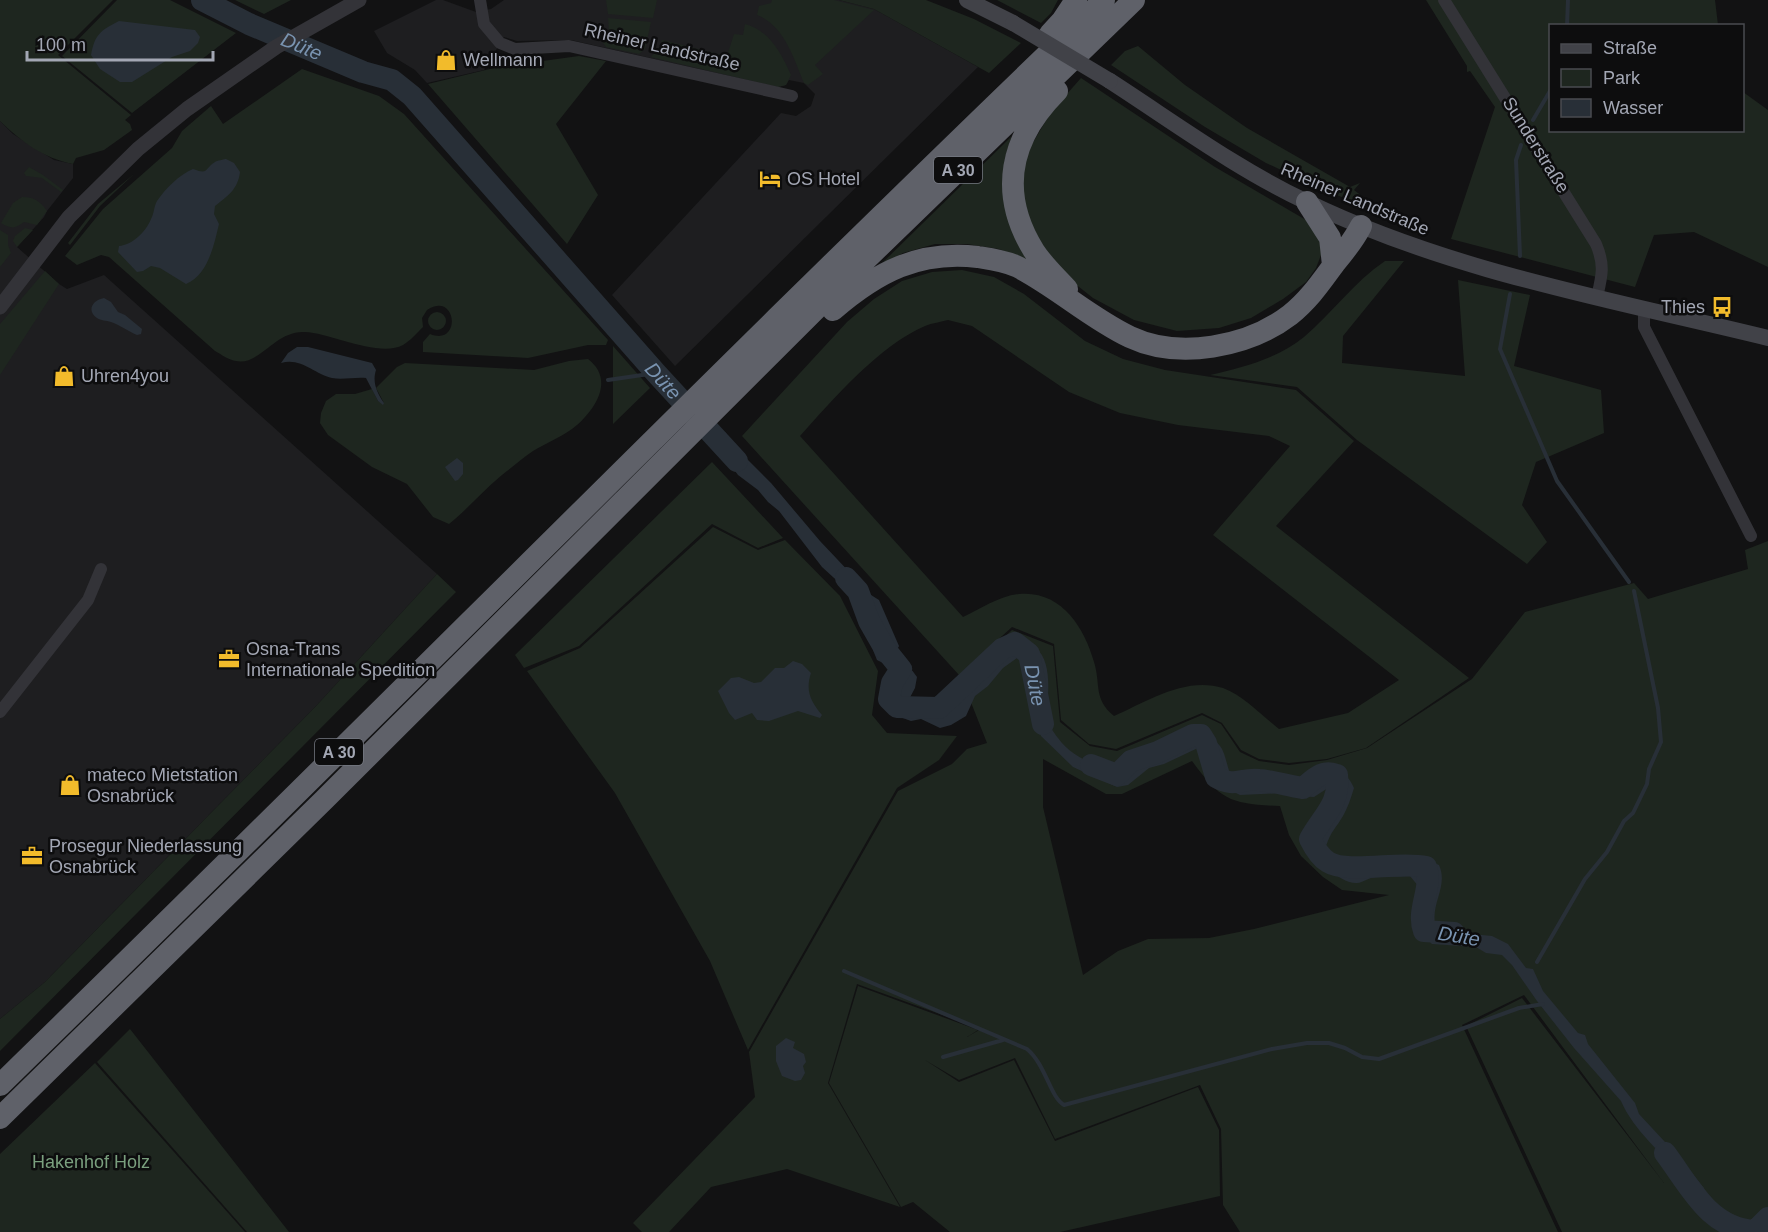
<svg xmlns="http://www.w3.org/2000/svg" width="1768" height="1232" font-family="Helvetica,sans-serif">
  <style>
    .built { fill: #1e1e20 }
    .green { fill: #1e261f; fill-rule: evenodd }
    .water { fill: #282f37 }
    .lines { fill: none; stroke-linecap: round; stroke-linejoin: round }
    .stream { stroke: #282f37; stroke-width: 4 }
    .river { stroke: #282f37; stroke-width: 22 }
    .minor { stroke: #333338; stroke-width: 12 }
    .tertiary { stroke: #333338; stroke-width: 15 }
    .secondary { stroke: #414248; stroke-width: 16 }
    .motorway { stroke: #5f6169; stroke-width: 22 }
    .secondary-bridge { stroke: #414248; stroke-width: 16 }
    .labels { text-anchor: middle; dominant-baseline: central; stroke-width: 5; stroke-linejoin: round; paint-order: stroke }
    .shield { fill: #0d0d0e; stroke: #767982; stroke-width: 1.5 }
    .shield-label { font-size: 16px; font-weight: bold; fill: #a3a7b4 }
    .street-label { font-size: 18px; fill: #a3a7b4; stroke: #0d0d0e }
    .poi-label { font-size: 18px; fill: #a3a7b4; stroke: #0d0d0e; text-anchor: start }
    .park-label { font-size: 18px; fill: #7a9f7e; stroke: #0d0d0e }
    .water-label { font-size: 20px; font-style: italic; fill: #7993b0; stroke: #0d0d0e }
  </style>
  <rect width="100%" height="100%" fill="#121213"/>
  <path class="built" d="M436,0H443L476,12L491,9L504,0H839L874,9L978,67L675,366L612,295L781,113L796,116L811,106L815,94L804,83L789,80L786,85L778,87L571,40L517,41L504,37L484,70L427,83L415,70L387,53L374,31Z
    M0,121L13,134L54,160L73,164V178L47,211L44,217L17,247L59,284L67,289L104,275L437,574L317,705L45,982L0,1019Z"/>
  <path class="green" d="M0,0H113L58,55L131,115L125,120L130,124L132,130L104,150L76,158L73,164C43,158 22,142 0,121Z
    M117,0H170L236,33L132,113L62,56Z
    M235,0H291L264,14Z
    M606,0H657L653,18L608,14Z
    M772,0H834L874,10L815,65L823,74L808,85L804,83C794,59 784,25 757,15L759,6L771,3Z
    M839,0H926L974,19L1021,43L989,73L874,9Z
    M997,0H1058L1051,13L1041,23Z
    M1426,0H1715L1718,25L1550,26V130H1742L1743,92L1768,110V267L1694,232L1654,235L1635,287L1451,239L1495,107L1470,71L1467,72V66Z
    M608,18L651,22L645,49L639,54L606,47L601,40L600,33L609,31Z
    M745,24C770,31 781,53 791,75L786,85L778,87L651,57L660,46L662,40L727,56L734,34L743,35Z
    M1138,46L1185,85L1247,128L1350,187L1360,183L1354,190L1384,213L1326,191L1266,163L1205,127L1111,65L1125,51Z
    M579,56L606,61L556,124L598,195L567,244L428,84L498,67Z
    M302,69L379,96L404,114L608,340L606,345H588L528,358L423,352V342L430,334C462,347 457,290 427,310L422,318L423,327C417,333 410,341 403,345C379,358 331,333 305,332C275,330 260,366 236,361C229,360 222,355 215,351L109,257L101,255L77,265L65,256L103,209L172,148L182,131L211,106L223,124Z
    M1081,78L1215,167L1306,220L1321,240V255L1316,268L1306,282L1283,299L1251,318L1219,328L1177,331L1134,320L1093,298L1064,275L1033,238L1021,183L1028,151L1051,112Z
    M1012,136C991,190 1012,215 1033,263L999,249L967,244H935L903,253L877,268Z
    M29,167L43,175L63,190L61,192L42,178L26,176L24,173Z
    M134,174L100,206L70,245L68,243L98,204Z
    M22,197C34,197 40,201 47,211L37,225L24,222C15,229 11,229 1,223L13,203Z
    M25,228L33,230L17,247L13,241L15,236Z
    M0,230L8,235V245L11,253L0,267Z
    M1385,261H1404L1343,336L1342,363L1465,376L1458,280L1530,295L1514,366L1601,390L1604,433L1536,462L1522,505L1547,542L1527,564L1357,440L1297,387L1210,375C1243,367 1277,359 1304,337C1332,313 1354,282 1385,261Z
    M962,270L994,277L1024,294L1085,341L1123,359L1165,370L1296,390L1354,441L1276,526L1469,678L1366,748L1327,759L1289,763L1259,759L1241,750L1222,723L1202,713L1116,749L1089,744L1061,720L1054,644L1012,627L959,675L742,436L847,322L874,299L902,281L932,272ZM948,320L972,326L1069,392L1120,413L1178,425L1269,436L1290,446L1213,535L1399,680L1348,713L1279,729C1261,715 1244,696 1223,688C1185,676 1146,702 1114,716C1093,699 1101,684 1094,662C1084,626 1060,590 1019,594C999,596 981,609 963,617L800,436C833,399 880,345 925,326C932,323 941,322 948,320Z
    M45,271L59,284L0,375V324Z
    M428 321a9 9 0 1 1 18 0a9 9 0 1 1-18 0Z
    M613,346L650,388L613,424Z
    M588,359C614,379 597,407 577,425C564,436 548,442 533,451C524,457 516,464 507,471C486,487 469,508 449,524L433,517L407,484L372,467L328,435L320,423L321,413L326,401L336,394H355L372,389L378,401L384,403L376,388L397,367L405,363L534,370L569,361Z
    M712,462L783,538L758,548L712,524L579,646L524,668L515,655Z
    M713,527L758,550L785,540L840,596L878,671L872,715L887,733L957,736L939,760L897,788L748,1050L710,961L615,793L527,671L580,648Z
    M1768,541V1232H1562L1466,1026L1522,998L1664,1183L1524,995L1462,1025L1558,1232H1240L1223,1205L1221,1129L1200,1085L1055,1139L1015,1058L959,1080L925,1060L959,1082L1014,1060L1055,1141L1198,1087L1219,1130L1220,1196L1060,1232H950L913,1202L901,1207L829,1083L858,986L978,1030L967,1037L981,1029L857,984L828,1083L900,1207L787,1169L711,1187L669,1232H642L633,1223L755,1097L749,1052L898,791L952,764L967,749L987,743L961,677L1012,630L1053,646L1060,722L1090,746L1117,751L1202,715L1221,724L1240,752L1259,761L1289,765L1327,760L1367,748L1472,679L1525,612L1634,583L1648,599L1748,569L1745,550ZM1043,759L1106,794H1122L1192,761C1221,801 1231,804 1280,806L1289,835L1301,856L1323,877L1342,890L1389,895L1254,929L1209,938L1148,939L1118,951L1083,975L1043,807Z
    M437,574L456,592L0,1051V1019L45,982L317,705Z
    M130,1029L289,1232H247L97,1062Z
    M95,1063L245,1232H0V1154Z"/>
  <path class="water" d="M119,21L195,30L200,37L198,43L190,51L172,57L132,82H120L100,69L91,55C95,34 100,31 119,21Z
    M226,159L234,163L240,172C238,189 228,196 215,206L214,214L219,224C214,245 208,275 186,284L160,268L151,266L143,271L137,272L118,252L119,246C132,245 146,232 151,219C154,214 154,206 157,201C166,188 179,175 193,169C209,175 204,169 215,162C216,161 225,159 226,159Z
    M104,298L111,302L118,312L125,315L142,329L141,334L137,335C128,331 120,325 111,322C106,320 101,321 97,318C86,310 93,300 104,298Z
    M297,347H308L372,363L376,370C372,382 377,393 384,403L383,405L378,401L366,378C355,377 342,380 332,378C314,374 301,357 281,363L288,353Z
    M725,432L737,449L771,483L820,541L871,595L879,600L899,646L897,650L917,677L915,688L907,703L911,708L933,707L957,698L981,672L998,658L1022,643C1026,644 1033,645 1036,648C1053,662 1049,700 1044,719C1050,725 1053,732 1058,738C1073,759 1099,766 1122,775C1129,769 1136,762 1145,759C1151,757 1157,757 1163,755C1175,749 1187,739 1200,737C1208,735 1215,740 1220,746C1227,755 1227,773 1234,779C1242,786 1252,781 1261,780C1275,780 1288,786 1302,788C1322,791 1338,753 1354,788C1351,798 1348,807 1343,816C1336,828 1331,831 1326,846C1340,873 1354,870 1381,867C1390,866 1400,869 1409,868C1417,867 1424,864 1432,862L1439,865C1449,887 1429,904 1436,928L1443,931L1492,936L1508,944L1526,968L1533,969L1543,991L1578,1033L1585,1035L1588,1044L1635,1103L1639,1114L1678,1156L1704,1188L1706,1197L1741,1225L1754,1232C1743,1232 1732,1232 1722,1228C1700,1213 1697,1196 1682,1177C1662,1153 1634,1131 1621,1101L1574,1048L1537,1001L1512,965L1502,955L1486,953L1476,947L1432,944L1425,937L1420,919L1427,895L1426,890L1419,887L1410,876C1398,877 1387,876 1376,877C1369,877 1363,883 1357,883C1340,884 1316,859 1311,844L1338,802L1340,794L1337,789L1331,786L1314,797L1292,796L1284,793L1240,795L1228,789L1221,780L1215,759L1207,747H1200L1164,764L1149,768L1128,785L1117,787L1073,767L1041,736L1034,719L1036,705V675L1027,656L1017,658L1003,668L988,686L975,696L966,716L951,725L940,728L921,719L911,721L897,716C888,697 895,698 901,681L894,666L887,665L877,660L873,650L879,633L865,605L853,592L845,588L822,567L779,511L768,502L758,490L738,475L715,444Z
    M457,458L463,463V474L458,480L455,481L445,467Z
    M793,661L802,664L811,673C805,691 811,702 822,715L820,718L798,711L769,721L757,720L752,713L735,720L729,713L718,691L731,678L739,677L754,683L761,682L775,668H784Z
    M786,1038L795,1042L793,1048L804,1054L806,1062L803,1066L805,1073L801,1080L795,1081L782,1076L776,1061V1046Z"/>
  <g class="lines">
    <path class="stream" d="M1567,26L1568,0
      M1533,120L1550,91
      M1520,256L1516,160L1521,145
      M1510,294L1500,349L1557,481L1629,582
      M608,380L656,373
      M1537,962L1585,879L1607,852L1624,821L1633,813L1647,784L1649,769L1661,742L1658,708L1634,591
      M844,971L1027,1049C1046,1065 1050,1097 1064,1105L1272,1049L1307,1043H1329L1345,1048L1362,1057L1379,1059L1519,1008L1543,1004
      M943,1057L1003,1040"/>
    <g class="river">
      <path id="s1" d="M202,0L249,24L363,72L392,80L412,96L656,373L737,461"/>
      <path id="s2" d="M846,578L858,591L869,621L885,649L901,669L892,683L889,699L897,707L939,708L1002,649L1015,643L1029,654L1043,724"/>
      <path d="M1091,765L1117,775L1131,761L1158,752L1193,735H1201L1206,743L1216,777C1235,788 1240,778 1259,780C1274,781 1288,786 1303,788C1314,779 1322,769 1337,775C1340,805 1323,815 1310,839C1314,847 1320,857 1328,862C1347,874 1400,861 1426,867C1433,888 1416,910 1424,931L1454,933"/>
      <path d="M1665,1153C1690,1186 1709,1229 1755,1231L1768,1218"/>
    </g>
    <path class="minor" d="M480,0L484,24L500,43L515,49L569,46L792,96
      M1444,0L1596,244C1605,265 1602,276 1597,297
      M1644,309V327L1751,536
      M0,712L88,600L101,569"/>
    <path class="tertiary" d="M0,307L69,217L138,149L187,109L276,47L359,0"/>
    <path class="secondary" d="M967,0L1013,23
      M1110,81C1175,123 1237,169 1307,202C1452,272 1613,300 1768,338"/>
    <path class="motorway" d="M1050,34L1062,21L1076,0
      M1057,91C1010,138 998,193 1034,251C1043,265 1056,277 1067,289
      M1307,202L1330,238L1333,265
      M833,310C877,272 919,250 978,257C991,259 1006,261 1018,267C1057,287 1090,318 1130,337C1179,360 1248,347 1290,315C1309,300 1321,282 1335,263C1345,251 1354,240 1361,226
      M0,1085C370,725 731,357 1104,0
      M0,1118L324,800L855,270L1134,0"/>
    <path class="secondary-bridge" d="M1013,23L1110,81"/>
  </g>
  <defs>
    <symbol id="shop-bare" viewBox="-9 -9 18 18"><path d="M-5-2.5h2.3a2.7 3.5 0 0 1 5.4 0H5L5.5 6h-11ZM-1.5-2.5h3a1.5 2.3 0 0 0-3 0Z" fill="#f2bb2b" stroke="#0d0d0e" stroke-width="2.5" paint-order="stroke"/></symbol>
    <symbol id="hotel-bare" viewBox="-9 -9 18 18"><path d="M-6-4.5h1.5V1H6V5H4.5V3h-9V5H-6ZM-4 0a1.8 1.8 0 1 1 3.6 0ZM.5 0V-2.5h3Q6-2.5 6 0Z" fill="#f2bb2b" stroke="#0d0d0e" stroke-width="2.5" paint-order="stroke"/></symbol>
    <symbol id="bus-bare" viewBox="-9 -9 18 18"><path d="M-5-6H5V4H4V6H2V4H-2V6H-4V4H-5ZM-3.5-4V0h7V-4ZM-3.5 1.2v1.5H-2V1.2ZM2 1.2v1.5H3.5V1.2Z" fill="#f2bb2b" stroke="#0d0d0e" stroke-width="2.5" paint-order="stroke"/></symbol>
    <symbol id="office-bare" viewBox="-9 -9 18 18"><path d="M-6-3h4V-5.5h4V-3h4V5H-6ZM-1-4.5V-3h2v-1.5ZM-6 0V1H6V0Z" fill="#f2bb2b" stroke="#0d0d0e" stroke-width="2.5" paint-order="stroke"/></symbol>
  </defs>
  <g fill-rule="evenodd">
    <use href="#shop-bare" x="431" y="45" width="30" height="30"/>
    <use href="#hotel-bare" x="755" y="164" width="30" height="30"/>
    <use href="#bus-bare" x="1707" y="292" width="30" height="30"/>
    <use href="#shop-bare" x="49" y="361" width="30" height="30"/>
    <use href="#office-bare" x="214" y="644" width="30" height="30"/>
    <use href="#shop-bare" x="55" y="770" width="30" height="30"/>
    <use href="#office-bare" x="17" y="841" width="30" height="30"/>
  </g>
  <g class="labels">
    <g class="shield">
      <rect x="934" y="157" width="48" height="26" rx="4.5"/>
      <rect x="315" y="739" width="48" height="26" rx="4.5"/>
    </g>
    <g class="shield-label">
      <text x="958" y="170">A 30</text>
      <text x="339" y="752">A 30</text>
    </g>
    <g class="street-label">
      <text transform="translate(662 47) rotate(13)">Rheiner Landstraße</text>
      <text transform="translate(1536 145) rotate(58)">Sunderstraße</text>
      <text transform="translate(1355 199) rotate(23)">Rheiner Landstraße</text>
    </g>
    <g class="poi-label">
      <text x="463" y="60">Wellmann</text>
      <text x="787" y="179">OS Hotel</text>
      <text x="1705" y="307" text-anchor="end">Thies</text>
      <text x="81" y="376">Uhren4you</text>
      <text x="246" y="649">Osna-Trans<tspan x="246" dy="21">Internationale Spedition</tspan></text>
      <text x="87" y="775">mateco Mietstation<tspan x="87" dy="21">Osnabrück</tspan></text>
      <text x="49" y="846">Prosegur Niederlassung<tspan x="49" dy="21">Osnabrück</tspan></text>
    </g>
    <g class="park-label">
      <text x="91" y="1162">Hakenhof Holz</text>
    </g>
    <g class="water-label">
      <text stroke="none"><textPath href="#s1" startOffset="110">Düte</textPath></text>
      <text stroke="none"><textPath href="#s1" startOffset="612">Düte</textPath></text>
      <text stroke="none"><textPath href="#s2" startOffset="344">Düte</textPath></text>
      <text transform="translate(1459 936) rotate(9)">Düte</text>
    </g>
  </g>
  <rect x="1549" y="24" width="195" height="108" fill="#0d0d0e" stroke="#494b50" stroke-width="1.5"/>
  <rect x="1561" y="44" width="30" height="9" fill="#414248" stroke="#494b50" stroke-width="1.5"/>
  <text x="1603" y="54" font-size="18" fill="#a3a7b4">Straße</text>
  <rect x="1561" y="69" width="30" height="18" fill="#1e261f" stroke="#494b50" stroke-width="1.5"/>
  <text x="1603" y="84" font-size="18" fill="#a3a7b4">Park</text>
  <rect x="1561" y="99" width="30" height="18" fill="#282f37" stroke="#494b50" stroke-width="1.5"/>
  <text x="1603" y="114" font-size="18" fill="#a3a7b4">Wasser</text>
  <path d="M27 51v9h186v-9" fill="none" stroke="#a3a7b4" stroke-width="3"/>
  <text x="36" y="51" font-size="18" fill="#a3a7b4" stroke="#0d0d0e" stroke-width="4.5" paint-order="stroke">100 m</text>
</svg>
